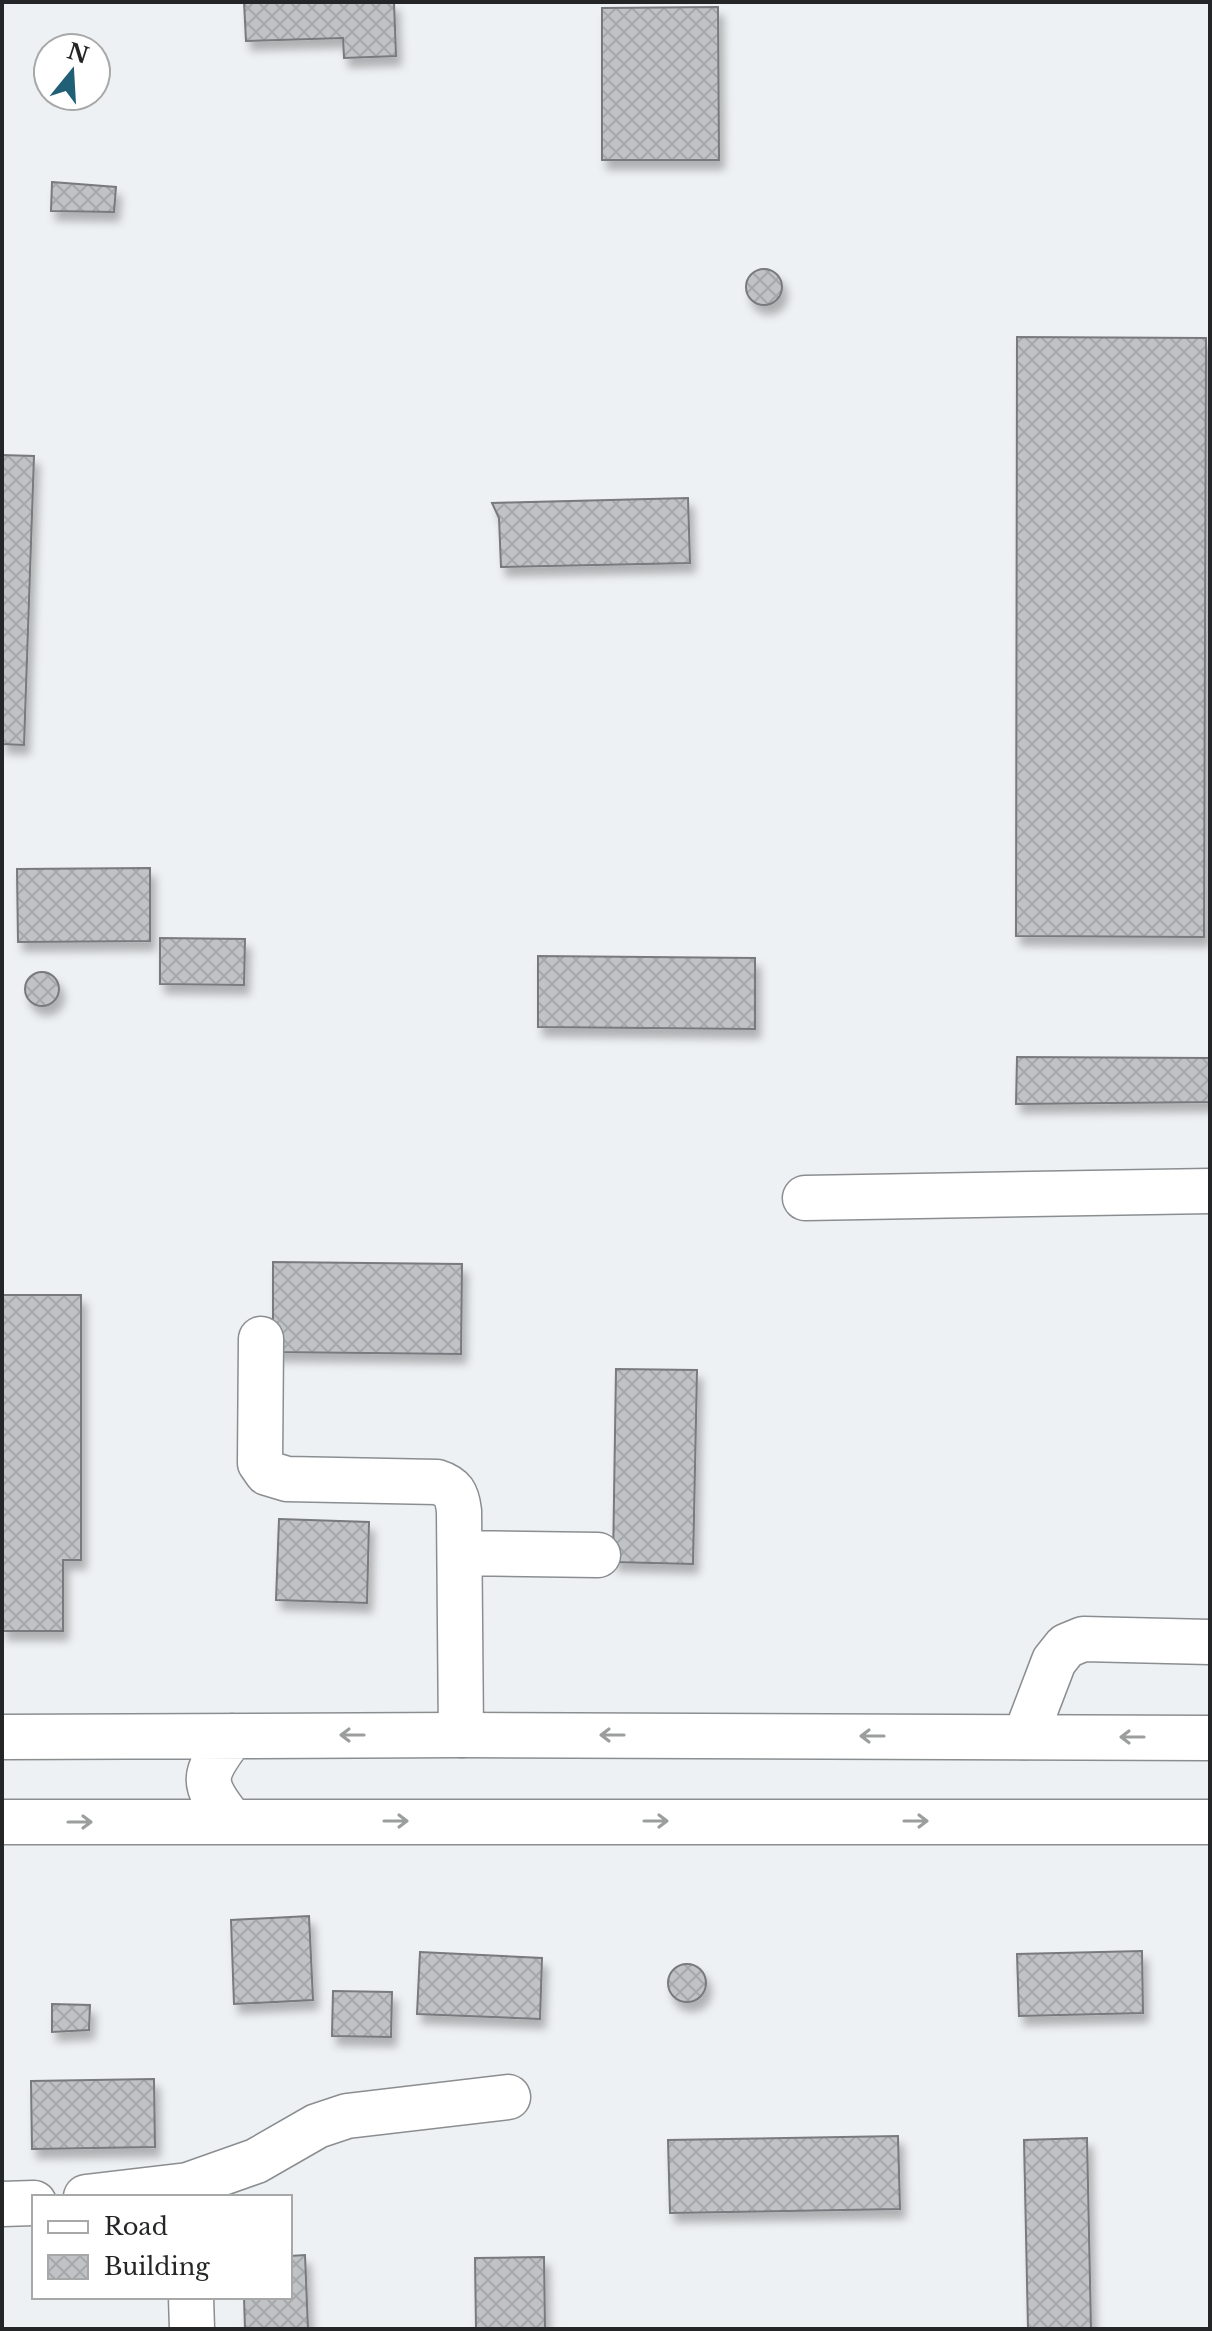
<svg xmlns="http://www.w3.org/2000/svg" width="1212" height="2331" font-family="'Libre Baskerville',serif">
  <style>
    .building { fill: url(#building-cross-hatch); stroke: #787a7d; stroke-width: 2; filter: url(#shadow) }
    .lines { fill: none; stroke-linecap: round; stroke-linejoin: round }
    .minor-casing { stroke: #8b8e90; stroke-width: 47 }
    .major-casing { stroke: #8b8e90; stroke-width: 47 }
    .minor { stroke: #fff; stroke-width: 44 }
    .major { stroke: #fff; stroke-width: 44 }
    .oneway { stroke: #9c9d9d }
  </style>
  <defs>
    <pattern id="building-cross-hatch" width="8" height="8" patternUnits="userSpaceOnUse" patternTransform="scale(2)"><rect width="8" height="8" fill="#c0c3c5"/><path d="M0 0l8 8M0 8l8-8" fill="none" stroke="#a5a7a9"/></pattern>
    <filter id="shadow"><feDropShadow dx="5" dy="9" stdDeviation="4" flood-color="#0004"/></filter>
  </defs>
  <rect width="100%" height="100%" fill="#eef1f3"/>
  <path class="building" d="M244,2H394L396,56L344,58L343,38L246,41Z
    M718,7L719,160H602V8Z
    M52,182L116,187L114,212L51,211Z
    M746 287a18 18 0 1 1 36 0a18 18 0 1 1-36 0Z
    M1017,337L1206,338L1204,937L1016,936Z
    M2,455L34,456L24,745L2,744Z
    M688,498L690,563L501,567L499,518L492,503Z
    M150,868V941L18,942L17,869Z
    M160,938L245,939L244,985L160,984Z
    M538,956L755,958V1029L538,1027Z
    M25 989a17 17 0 1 1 34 0a17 17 0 1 1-34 0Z
    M1017,1057L1210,1058V1102L1016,1104Z
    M273,1262L462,1264L461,1354L273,1352Z
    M2,1295H81V1560H63V1631H2Z
    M616,1369L697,1370L693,1564L613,1562Z
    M279,1519L369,1522L367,1603L276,1600Z
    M309,1916L313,2000L234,2004L231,1920Z
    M1142,1951L1143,2013L1019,2016L1017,1954Z
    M420,1952L542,1958L540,2019L417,2014Z
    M668 1983a19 19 0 1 1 38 0a19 19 0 1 1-38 0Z
    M333,1991L392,1992L391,2037L332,2036Z
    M52,2004L90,2005L89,2030L52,2032Z
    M154,2079L155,2147L32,2149L31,2081Z
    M898,2136L900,2209L670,2213L668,2140Z
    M1087,2138L1091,2329H1028L1024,2140Z
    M305,2255L308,2329H245L244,2297H290V2256Z
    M544,2257L545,2329H476L475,2258Z"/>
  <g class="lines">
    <defs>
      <path id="minor" d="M805,1198L1210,1191
        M261,1339L260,1463L267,1473L287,1479L437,1482C453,1487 457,1494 459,1511L461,1735
        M460,1553L598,1555
        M1025,1737L1054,1661L1066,1646L1083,1639L1210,1642
        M86,2197L188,2185L256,2161L317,2126L347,2116L508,2097
        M2,2204L34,2203
        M191,2297L192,2329"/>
      <path id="major" d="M2,1737L461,1735L1210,1738
        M2,1822H1210
        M232,1822C200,1782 202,1776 232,1736"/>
    </defs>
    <use href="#minor" class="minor-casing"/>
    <use href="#major" class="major-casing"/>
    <use href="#minor" class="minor"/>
    <use href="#major" class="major"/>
  </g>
  <defs><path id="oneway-shaft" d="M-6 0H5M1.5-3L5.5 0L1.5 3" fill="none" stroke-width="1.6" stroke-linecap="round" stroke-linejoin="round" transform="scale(2)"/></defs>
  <g class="oneway">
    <use href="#oneway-shaft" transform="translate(352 1735) rotate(180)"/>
    <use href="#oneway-shaft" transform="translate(612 1735) rotate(-180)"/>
    <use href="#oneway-shaft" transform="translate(872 1736) rotate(-180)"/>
    <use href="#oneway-shaft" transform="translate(1132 1737) rotate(-180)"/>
    <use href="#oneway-shaft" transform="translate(396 1821)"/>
    <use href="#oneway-shaft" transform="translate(656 1821)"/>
    <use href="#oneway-shaft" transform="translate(916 1821)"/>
    <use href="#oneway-shaft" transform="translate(80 1822)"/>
  </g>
  <rect width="1212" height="2331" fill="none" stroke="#242526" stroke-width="8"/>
  <rect x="32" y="2195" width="260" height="104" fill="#ffffff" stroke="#a7a8a8" stroke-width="2"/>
  <rect x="48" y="2221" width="40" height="12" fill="#ffffff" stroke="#a7a8a8" stroke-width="2"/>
  <text x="104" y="2235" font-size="24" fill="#242526">Road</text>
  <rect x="48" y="2255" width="40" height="24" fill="url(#building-cross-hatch)" stroke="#a7a8a8" stroke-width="2"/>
  <text x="104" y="2275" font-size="24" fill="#242526">Building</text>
  <g transform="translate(72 72) rotate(18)"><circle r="38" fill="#ffffff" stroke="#a7a8a8" stroke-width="2"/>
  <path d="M0-6L14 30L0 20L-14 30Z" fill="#205f75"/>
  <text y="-12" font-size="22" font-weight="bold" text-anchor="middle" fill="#242526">N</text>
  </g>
</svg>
